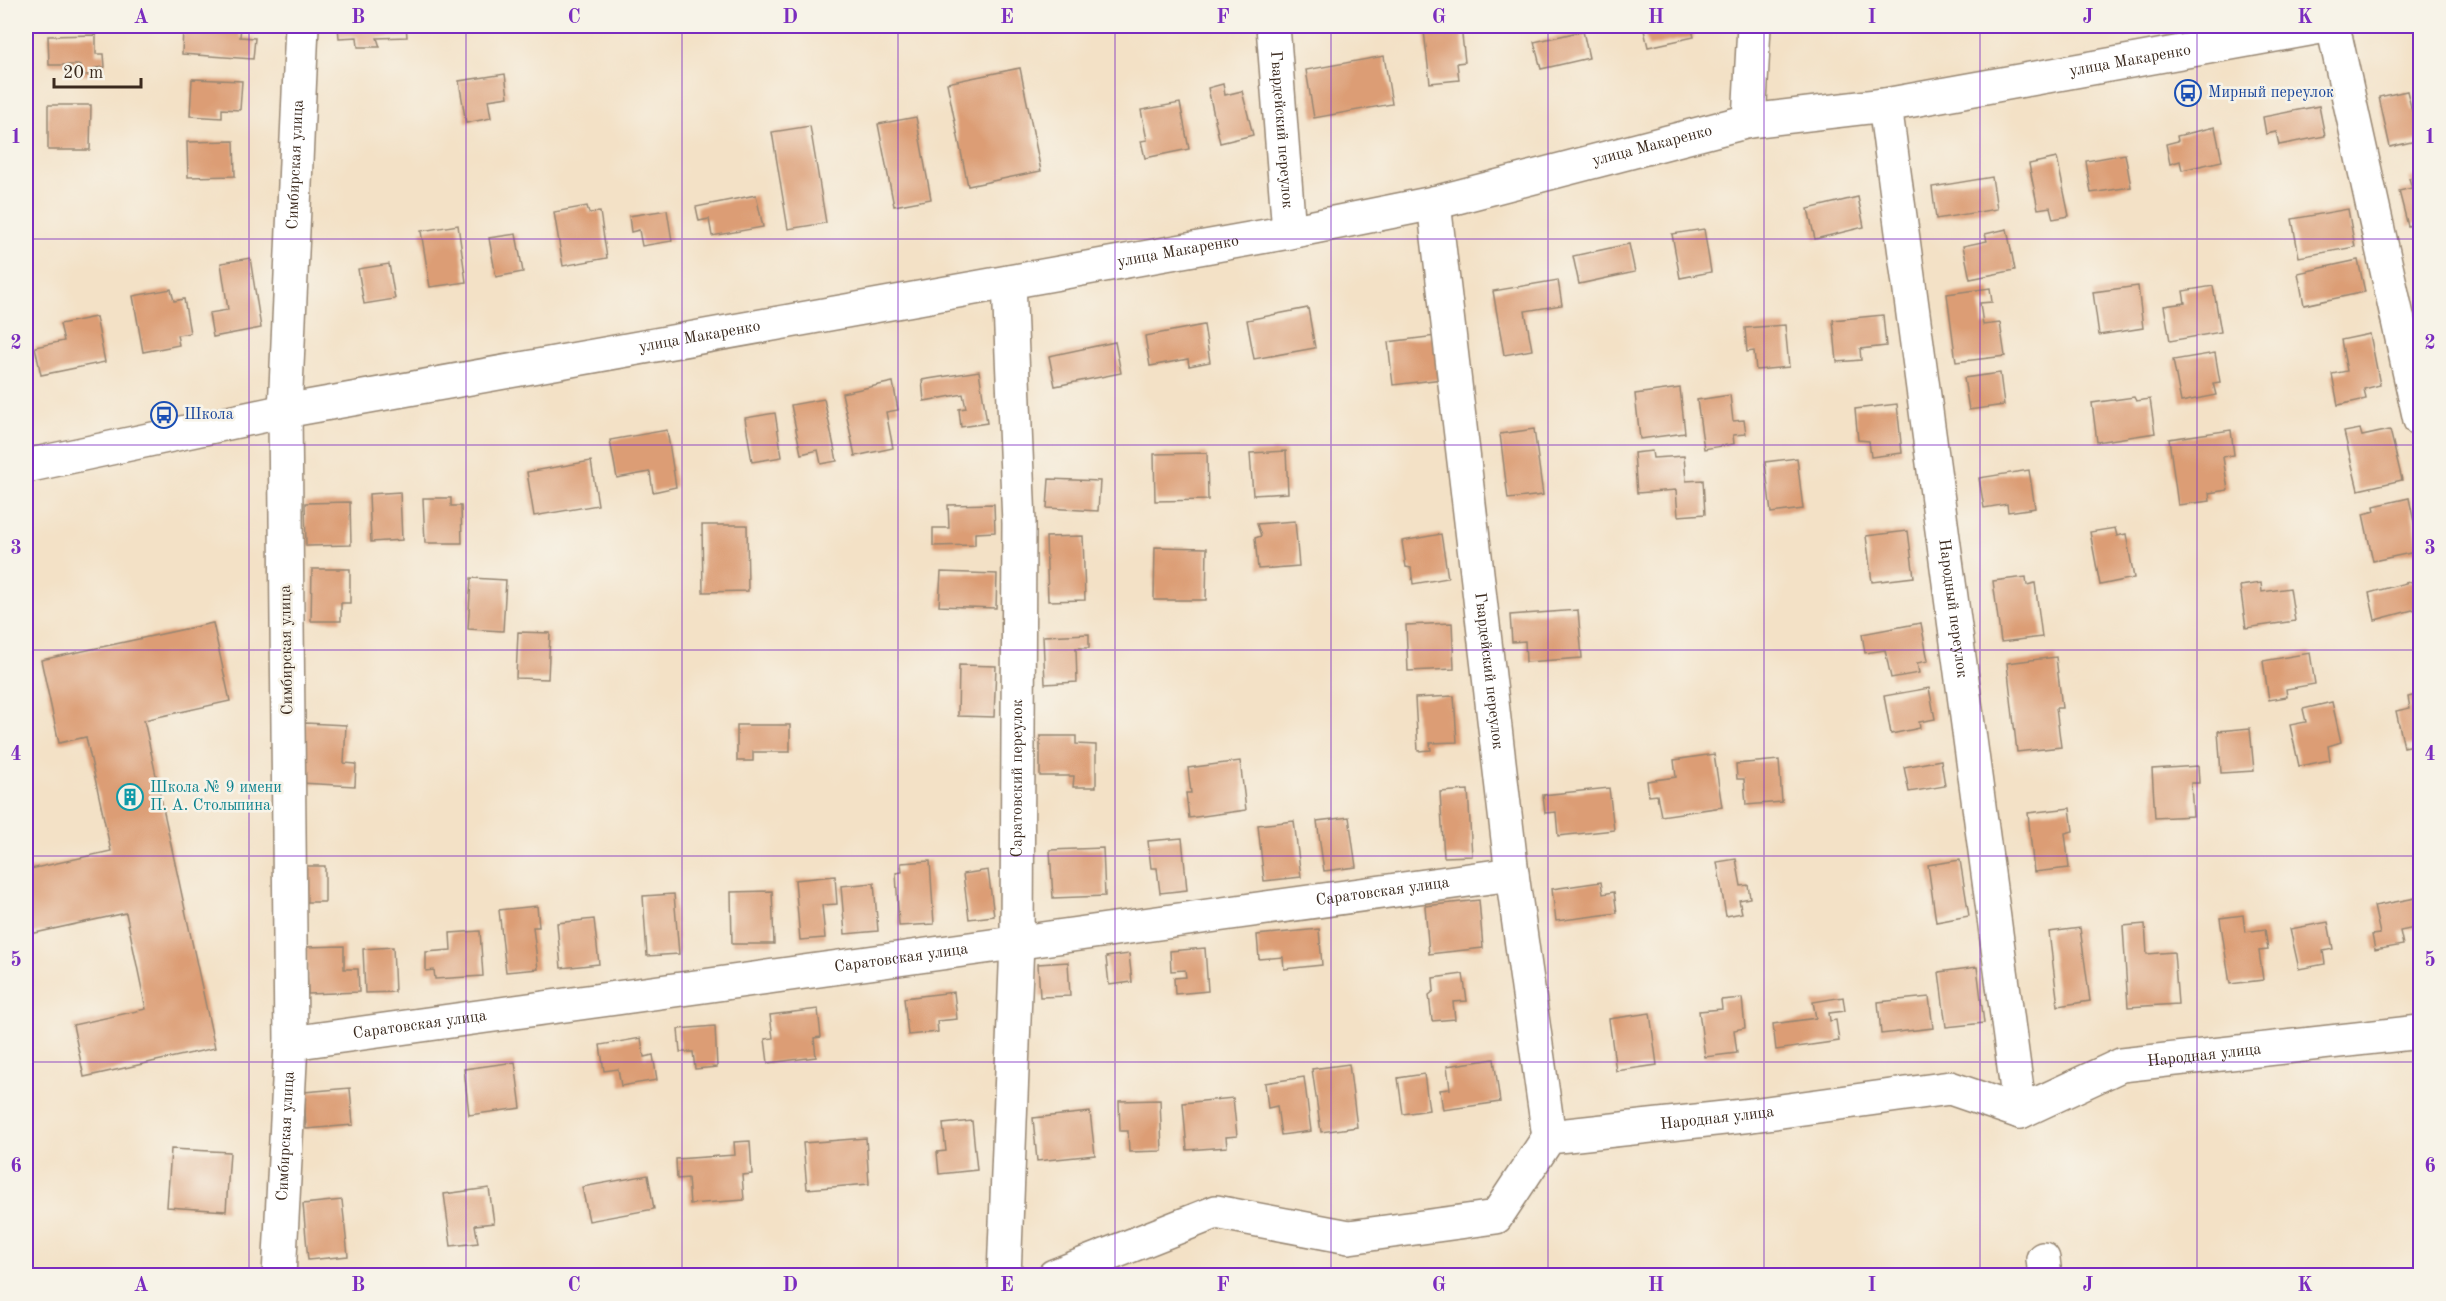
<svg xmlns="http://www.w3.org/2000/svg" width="2446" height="1301" font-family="'Old Standard TT',serif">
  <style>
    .building { fill: #dc9d74 }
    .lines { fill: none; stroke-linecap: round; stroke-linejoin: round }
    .minor-casing { stroke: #978672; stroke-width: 36 }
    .major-casing { stroke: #978672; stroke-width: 36 }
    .minor { stroke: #fff; stroke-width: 33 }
    .major { stroke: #fff; stroke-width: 33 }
    .grid { fill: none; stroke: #7b2cbf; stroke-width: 1.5; stroke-opacity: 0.55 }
    .labels { text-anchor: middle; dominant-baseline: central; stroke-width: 5; stroke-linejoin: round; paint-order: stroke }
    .street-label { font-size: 16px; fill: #3b2a1e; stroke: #f7f3e8 }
    .transit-label { font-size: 16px; fill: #164399; stroke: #f7f3e8; text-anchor: start }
    .culture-label { font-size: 16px; fill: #0d838f; stroke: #f7f3e8; text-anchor: start }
    .neatline { fill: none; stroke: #7b2cbf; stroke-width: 2 }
    .grid-label { font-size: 20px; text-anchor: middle; font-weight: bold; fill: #7b2cbf }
  </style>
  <rect width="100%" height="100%" fill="#f7f3e8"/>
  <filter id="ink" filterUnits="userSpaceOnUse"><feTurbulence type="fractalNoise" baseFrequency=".0167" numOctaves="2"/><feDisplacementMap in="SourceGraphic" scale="12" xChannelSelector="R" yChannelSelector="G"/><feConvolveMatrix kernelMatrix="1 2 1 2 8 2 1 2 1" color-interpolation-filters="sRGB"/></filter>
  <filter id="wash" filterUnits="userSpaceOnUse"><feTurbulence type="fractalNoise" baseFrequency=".008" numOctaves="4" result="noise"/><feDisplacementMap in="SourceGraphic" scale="24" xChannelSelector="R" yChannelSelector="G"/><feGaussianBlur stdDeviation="1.35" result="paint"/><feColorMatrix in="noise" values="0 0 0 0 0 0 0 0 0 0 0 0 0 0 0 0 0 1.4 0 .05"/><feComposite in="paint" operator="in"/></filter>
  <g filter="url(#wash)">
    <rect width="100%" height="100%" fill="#f3e1c6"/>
    <g id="blocks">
      <path class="building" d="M200,26H241L240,37L255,38L253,59L182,54L183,27L200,28Z
        M338,26H406L407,37L377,38L380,47H358L357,37L339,38Z
        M448,26H482V27L449,32Z
        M1461,26L1465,62L1457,63L1459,80L1430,83L1424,31Z
        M1643,26H1691L1694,37L1648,47Z
        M1583,31L1589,58L1541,69L1534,42Z
        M96,35V54H104L105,67L95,68L96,75H80V65H49L48,36Z
        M1384,56L1392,104L1314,118L1306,70Z
        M1020,68L1041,171L968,186L947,83Z
        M505,74L508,97L488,100L491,118L466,123L459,81Z
        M192,79L242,81L240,110L222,109V118L190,116Z
        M1223,84L1225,95L1242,91L1253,135L1220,143L1208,88Z
        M2407,91L2412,111L2420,110V140L2390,147L2379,97Z
        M1180,103L1189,149L1145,158L1141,141L1147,140L1141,110Z
        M48,105H91L90,150H48Z
        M2319,106L2325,136L2279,145L2276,132L2266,134L2263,117Z
        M916,117L931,199L894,206L878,124Z
        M810,126L826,223L788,229L772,132Z
        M2215,127L2222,161L2182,170L2180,161L2170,164L2166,144L2178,141L2177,136Z
        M234,141L235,176L188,177L187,142Z
        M2125,154L2131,187L2091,193L2086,161Z
        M2057,158L2069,216L2053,219L2050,207L2038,209L2029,164Z
        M2420,176V223L2408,226L2399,191L2412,188L2409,178Z
        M1992,177L1997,209L1936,219L1932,187Z
        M756,195L763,227L712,236L709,219L699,221L696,207Z
        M1858,197L1864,227L1815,239L1808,209Z
        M587,206L589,213L600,212L607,258L563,266L554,212Z
        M2348,209L2355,247L2299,257L2292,219Z
        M667,210L672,241L642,246L639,230L631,232L629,216Z
        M458,225L466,282L430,287L421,231Z
        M1704,229L1711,272L1680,278L1672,234Z
        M2007,229L2015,270L1970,279L1963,246L1987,241L1985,234Z
        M516,234L523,272L496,277L489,238Z
        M1629,244L1635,272L1579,284L1573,256Z
        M250,258L261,328L213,337L209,313L228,310L221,263Z
        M2358,260L2365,292L2304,305L2298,273Z
        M389,264L395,299L364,304L358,269Z
        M1558,280L1562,305L1525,311L1532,350L1504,355L1493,291Z
        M2138,286L2143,328L2099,335L2093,292Z
        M2213,286L2221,332L2170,341L2164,306L2185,303L2183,291Z
        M1990,288L1992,302L1980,303L1983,325L2000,323L2005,356L1956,362L1947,294Z
        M171,289L174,301L184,299L190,333L177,335L179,345L143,352L133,296Z
        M1308,308L1315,348L1254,359L1247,320Z
        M1883,315L1886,346L1860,349L1861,360L1837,362L1833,320Z
        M96,317L105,362L41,375L35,347L64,341L60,324Z
        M1204,325L1210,362L1189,366L1188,359L1150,366L1145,336Z
        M1785,325L1789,367L1756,370L1754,351L1747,352L1745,328Z
        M2370,334L2380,385L2364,389L2366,399L2338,405L2332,374L2347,371L2341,340Z
        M1436,336L1442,379L1393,385L1388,342Z
        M1115,342L1121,373L1055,386L1049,356Z
        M2215,353L2220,382L2213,383L2216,395L2181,402L2173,360Z
        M979,371L987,423L961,427L959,409L966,408L963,394L924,401L922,380Z
        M2000,373L2004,405L1969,410L1964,378Z
        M893,382L898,410L886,412L893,448L855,456L842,393Z
        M1680,388L1685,433L1640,439L1635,394Z
        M1730,395L1733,421L1744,420L1746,434L1733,435L1734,444L1704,449L1697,400Z
        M2134,397L2136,401L2150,399L2155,433L2097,442L2092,403Z
        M824,399L837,461L821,464L818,450L801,454L791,405Z
        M1897,404L1902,453L1871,457L1869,441L1858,440L1855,409Z
        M775,413L782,457L752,462L745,418Z
        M1534,429L1543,495L1508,499L1500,434Z
        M2360,429L2362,436L2390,430L2402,480L2358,490L2344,432Z
        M667,430L676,487L653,492L650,472L617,478L610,440Z
        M2231,430L2234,455L2223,457L2228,490L2209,493L2210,501L2178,505L2169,439Z
        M1286,451L1288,493L1253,495L1250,453Z
        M1652,451L1653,458L1684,456L1686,481L1703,480L1705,514L1678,516L1676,490L1637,493L1634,453Z
        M1207,453L1208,500L1155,501L1154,454Z
        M1797,458L1803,509L1771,513L1765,462Z
        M591,461L598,505L534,516L527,472Z
        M2029,470L2035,508L2008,512L2007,504L1984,508L1979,478Z
        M1049,479L1100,481L1098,511L1047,508Z
        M400,492L402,540L371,542L369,494Z
        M423,498H451V506H461L462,543H425Z
        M2409,498L2420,551L2373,561L2363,514L2375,511L2374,506Z
        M350,502L351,545L306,546L305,503Z
        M994,504L995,532L975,533V545L933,546V528H949L948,505Z
        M1295,521L1299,566L1258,569L1255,538L1261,536L1257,524Z
        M702,525H747L748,591L703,592Z
        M2115,528L2117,536L2126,534L2134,578L2100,585L2090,532Z
        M1908,531L1914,577L1872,582L1866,536Z
        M1441,534L1448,578L1413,584L1411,568L1406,567L1402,541Z
        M1083,536L1085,600L1048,601L1046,537Z
        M1155,547L1207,548L1206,600H1154Z
        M312,569H350V603H341V621H311Z
        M941,572L997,574L996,608L939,606Z
        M2026,577L2027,585L2035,583L2042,637L2001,642L1993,581Z
        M471,578L506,580L503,631L468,629Z
        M2420,579V608L2375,620L2369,593Z
        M2261,583L2262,592L2290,588L2295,621L2246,628L2240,586Z
        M1578,610L1582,658L1526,662L1525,641L1512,642L1510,615Z
        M213,623L230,701L144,720L215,1048L84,1077L73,1025L146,1009L126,913L26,935V870L111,851L86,737L59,743L41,660Z
        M1452,623L1454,669L1408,671L1406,625Z
        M1921,623L1928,661L1917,663L1919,673L1891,678L1885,650L1865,653L1862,634Z
        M518,632L550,633L548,679L516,678Z
        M1089,634V648H1076L1077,682L1045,684L1043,636Z
        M2310,653L2315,684L2286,689L2287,697L2269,700L2263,661Z
        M2056,657L2062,708H2056L2061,747L2017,752L2007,663Z
        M959,665L996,666L994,717L958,716Z
        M1929,688L1935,719L1919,722L1920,728L1891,734L1884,696Z
        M2420,694V731L2416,732L2419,744L2404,747L2396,711L2410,708L2408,697Z
        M1454,696L1457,742L1430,743L1431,750L1418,751L1415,698Z
        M2332,702L2341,742L2328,746L2330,760L2299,766L2290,725L2306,722L2303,709Z
        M305,723L346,725L344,763L356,764L355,786L301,783Z
        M737,725H790V752H753V761H737Z
        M2250,728L2254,771L2221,773L2218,731Z
        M1040,736H1076V744L1096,745V787H1073L1074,776H1040Z
        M1714,754L1722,807L1661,816L1657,795L1649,796L1647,781L1676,777L1674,760Z
        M1779,760L1782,802L1746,805L1744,779H1737L1736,764Z
        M1941,760L1945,786L1909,792L1904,767Z
        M1240,761L1246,810L1189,818L1186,793H1191L1188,768Z
        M2198,766L2199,783H2191L2193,816L2155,818L2152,769Z
        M1609,788L1614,830L1558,836L1556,812L1545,813L1543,795Z
        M1468,790L1472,856L1444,857L1440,792Z
        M2070,808L2073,831L2065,833L2069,868L2034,872L2028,813Z
        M1349,817L1356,867L1324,871L1317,821Z
        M1294,821L1301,877L1264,881L1258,825Z
        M1182,838L1187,890L1160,893L1157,868H1151L1148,841Z
        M1103,848L1105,896L1053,898L1050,850Z
        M1736,859L1741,886L1748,885L1750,898L1739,900L1742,913L1726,916L1717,862Z
        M1960,860L1969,916L1936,922L1928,865Z
        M930,861L934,924L899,926L896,873L902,872L901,863Z
        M305,866H325V902H305Z
        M988,870L994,916L969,919L963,874Z
        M835,876L837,904L822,905L825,938L800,940L795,880Z
        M1601,882L1603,894L1614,892L1617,913L1556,921L1552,889Z
        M874,883L878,931L845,934L841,886Z
        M772,891L774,944H732L731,892Z
        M674,894L679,954L647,956L643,896Z
        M2416,898L2420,927L2400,931L2403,945L2375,950L2372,935L2380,934L2374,906Z
        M1479,900L1483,948L1429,954L1425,906Z
        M537,906L539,927H533L538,969L506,972L499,910Z
        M2243,915L2245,932L2265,929L2268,950L2259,951L2263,980L2230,984L2220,918Z
        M594,919L599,964L561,968L557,923Z
        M2328,922L2333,949L2323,951L2325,964L2299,969L2290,929Z
        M2145,924L2147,954L2174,952L2178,1004L2128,1007L2123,926Z
        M2080,928L2090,1001L2058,1006L2049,932Z
        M1319,929L1322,965L1284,969L1283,957L1259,959L1257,935Z
        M480,931L483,976L435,979L434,970L426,971V952L451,950L450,933Z
        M344,946V969H358L359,992L308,994L306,947Z
        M393,947L395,992L365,993L363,949Z
        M1205,948L1208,991L1175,994L1174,978L1186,977L1185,970L1171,971L1170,951Z
        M1129,954L1132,982L1109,985L1106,957Z
        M1068,962L1070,996L1040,997L1038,964Z
        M1977,967L1984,1023L1946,1027L1939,972Z
        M1463,974L1467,1001L1453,1002L1455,1019L1432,1021L1429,995L1434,991L1433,978Z
        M954,992L957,1019L937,1021L938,1032L908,1035L904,998Z
        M1843,997L1845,1011L1829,1013L1830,1021L1836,1020L1839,1041L1776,1050L1773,1024L1816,1018L1813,1002Z
        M1929,997L1933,1028L1881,1034L1878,1002Z
        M1742,998L1745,1028L1734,1030L1737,1053L1705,1057L1699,1011L1722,1009L1721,1000Z
        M818,1009L821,1037L814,1038L816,1057L768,1063L765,1039L773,1038L770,1015Z
        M1650,1013L1657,1065L1616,1071L1609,1019Z
        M715,1026L717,1067L695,1069L693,1052H680L678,1029Z
        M641,1038L644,1057L653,1055L657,1080L621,1086L618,1069L604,1071L600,1045Z
        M1494,1059L1500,1102L1443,1110L1440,1090L1450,1089L1447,1066Z
        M515,1062L521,1108L469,1115L464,1069Z
        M1349,1064L1357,1127L1321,1132L1312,1069Z
        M1424,1074L1429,1110L1403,1114L1398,1078Z
        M1304,1077L1311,1131L1281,1135L1277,1106L1268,1108L1265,1083Z
        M350,1088L353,1125L306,1129L304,1092Z
        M1233,1098L1237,1136L1226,1137L1227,1147L1187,1150L1183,1103Z
        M1160,1100L1162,1151L1129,1152L1128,1131H1120L1119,1101Z
        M1090,1112L1095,1155L1037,1161L1033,1118Z
        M972,1121L977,1170L939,1174L937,1152L946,1151L943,1124Z
        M866,1138L869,1184L807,1189L803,1143Z
        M750,1141L752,1174L742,1175L744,1200L690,1204L688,1178L677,1179L676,1159L735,1155L734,1142Z
        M171,1149L230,1152L226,1211L167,1207Z
        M648,1175L654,1209L589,1221L582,1187Z
        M489,1188L494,1223L475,1225L478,1243L451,1246L444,1194Z
        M342,1200L348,1256L308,1260L303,1204Z"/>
    </g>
  </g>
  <g filter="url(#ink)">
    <use href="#blocks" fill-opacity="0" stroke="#978672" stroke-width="1.5"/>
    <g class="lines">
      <defs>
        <g id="minor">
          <path id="s1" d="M1273,26L1289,232"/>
          <path d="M2333,26L2420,420"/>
          <path id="s2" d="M1885,105L2020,1112"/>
          <path d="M1749,121L1754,26"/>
          <path id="s3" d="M1434,203L1512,874L1549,1137"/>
          <path id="s4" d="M291,1043L1512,874"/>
          <path d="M2043,1259L2045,1276"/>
          <path id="s5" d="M279,1276L291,1043L285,411L302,26"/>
          <path id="s6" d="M1004,1276L1017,942L1019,523L1009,282"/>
          <path id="s7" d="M1054,1276L1216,1212L1349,1237L1496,1217L1549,1137L1752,1115L1950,1088L2020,1112L2121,1065L2420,1032"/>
        </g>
        <g id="major">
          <path id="s8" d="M26,466L285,411L1289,232L1434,203L1749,121L1885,105L2326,26"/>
        </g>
      </defs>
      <use href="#minor" class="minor-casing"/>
      <use href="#major" class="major-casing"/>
      <use href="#minor" class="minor"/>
      <use href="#major" class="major"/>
    </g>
  </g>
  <path class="grid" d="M249,26V1276M466,26V1276M682,26V1276M898,26V1276M1115,26V1276M1331,26V1276M1548,26V1276M1764,26V1276M1980,26V1276M2197,26V1276M26,239H2420M26,445H2420M26,650H2420M26,856H2420M26,1062H2420"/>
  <defs>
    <symbol id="bus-ring" viewBox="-11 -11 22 22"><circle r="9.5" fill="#f7f3e8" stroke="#1a4fb4" stroke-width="1.5"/><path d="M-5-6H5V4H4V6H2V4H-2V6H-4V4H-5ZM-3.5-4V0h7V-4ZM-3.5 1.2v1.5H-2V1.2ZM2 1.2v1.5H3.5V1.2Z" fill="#1a4fb4"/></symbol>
    <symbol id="building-ring" viewBox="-11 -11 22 22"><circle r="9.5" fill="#f7f3e8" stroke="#0f9aa8" stroke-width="1.5"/><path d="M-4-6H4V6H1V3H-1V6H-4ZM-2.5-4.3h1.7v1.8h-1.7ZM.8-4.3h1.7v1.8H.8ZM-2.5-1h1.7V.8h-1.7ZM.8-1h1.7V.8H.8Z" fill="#0f9aa8"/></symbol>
  </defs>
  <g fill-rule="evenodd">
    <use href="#bus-ring" x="2173" y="78" width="30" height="30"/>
    <use href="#bus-ring" x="149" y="400" width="30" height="30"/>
    <use href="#building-ring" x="115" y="782" width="30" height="30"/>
  </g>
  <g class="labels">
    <g class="street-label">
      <text stroke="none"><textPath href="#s8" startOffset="2144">улица Макаренко</textPath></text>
      <text stroke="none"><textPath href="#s1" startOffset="104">Гвардейский переулок</textPath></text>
      <text stroke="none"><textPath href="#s8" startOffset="1658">улица Макаренко</textPath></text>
      <text stroke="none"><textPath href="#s5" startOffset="1112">Симбирская улица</textPath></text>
      <text stroke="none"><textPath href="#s8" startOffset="1172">улица Макаренко</textPath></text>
      <text stroke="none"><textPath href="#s8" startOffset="686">улица Макаренко</textPath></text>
      <text stroke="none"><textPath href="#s2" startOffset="508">Народный переулок</textPath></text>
      <text transform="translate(287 650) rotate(-91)">Симбирская улица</text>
      <text stroke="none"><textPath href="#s3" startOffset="471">Гвардейский переулок</textPath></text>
      <text stroke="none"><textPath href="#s6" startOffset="498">Саратовский переулок</textPath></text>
      <text stroke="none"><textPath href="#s4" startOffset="1102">Саратовская улица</textPath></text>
      <text stroke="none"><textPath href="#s4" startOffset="616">Саратовская улица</textPath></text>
      <text stroke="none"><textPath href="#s4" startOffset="130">Саратовская улица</textPath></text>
      <text stroke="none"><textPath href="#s7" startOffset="1227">Народная улица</textPath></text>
      <text stroke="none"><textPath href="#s7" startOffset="723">Народная улица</textPath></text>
      <text stroke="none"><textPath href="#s5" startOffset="140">Симбирская улица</textPath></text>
    </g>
    <g class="transit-label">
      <text x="2208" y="93">Мирный переулок</text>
      <text x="184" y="415">Школа</text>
    </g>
    <g class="culture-label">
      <text x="150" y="788">Школа № 9 имени<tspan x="150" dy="18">П. А. Столыпина</tspan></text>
    </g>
  </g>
  <rect width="2446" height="1301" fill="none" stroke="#f7f3e8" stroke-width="66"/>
  <path d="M54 78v9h87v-9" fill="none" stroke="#3b2a1e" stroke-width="3"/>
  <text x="63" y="78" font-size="18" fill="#3b2a1e" stroke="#f7f3e8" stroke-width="4.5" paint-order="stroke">20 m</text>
  <rect x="33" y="33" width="2380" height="1235" class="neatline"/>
  <g class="grid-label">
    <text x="141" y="23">A</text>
    <text x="358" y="23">B</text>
    <text x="574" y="23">C</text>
    <text x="790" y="23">D</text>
    <text x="1007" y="23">E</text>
    <text x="1223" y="23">F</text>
    <text x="1439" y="23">G</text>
    <text x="1656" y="23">H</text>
    <text x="1872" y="23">I</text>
    <text x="2088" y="23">J</text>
    <text x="2305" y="23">K</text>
    <text x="16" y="143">1</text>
    <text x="2430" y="143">1</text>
    <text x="16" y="349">2</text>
    <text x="2430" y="349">2</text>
    <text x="16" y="554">3</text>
    <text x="2430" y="554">3</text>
    <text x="16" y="760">4</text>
    <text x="2430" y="760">4</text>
    <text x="16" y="966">5</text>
    <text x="2430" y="966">5</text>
    <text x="16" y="1172">6</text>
    <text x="2430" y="1172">6</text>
    <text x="141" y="1291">A</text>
    <text x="358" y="1291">B</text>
    <text x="574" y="1291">C</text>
    <text x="790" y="1291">D</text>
    <text x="1007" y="1291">E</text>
    <text x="1223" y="1291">F</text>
    <text x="1439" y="1291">G</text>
    <text x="1656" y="1291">H</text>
    <text x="1872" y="1291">I</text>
    <text x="2088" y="1291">J</text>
    <text x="2305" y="1291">K</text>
  </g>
</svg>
